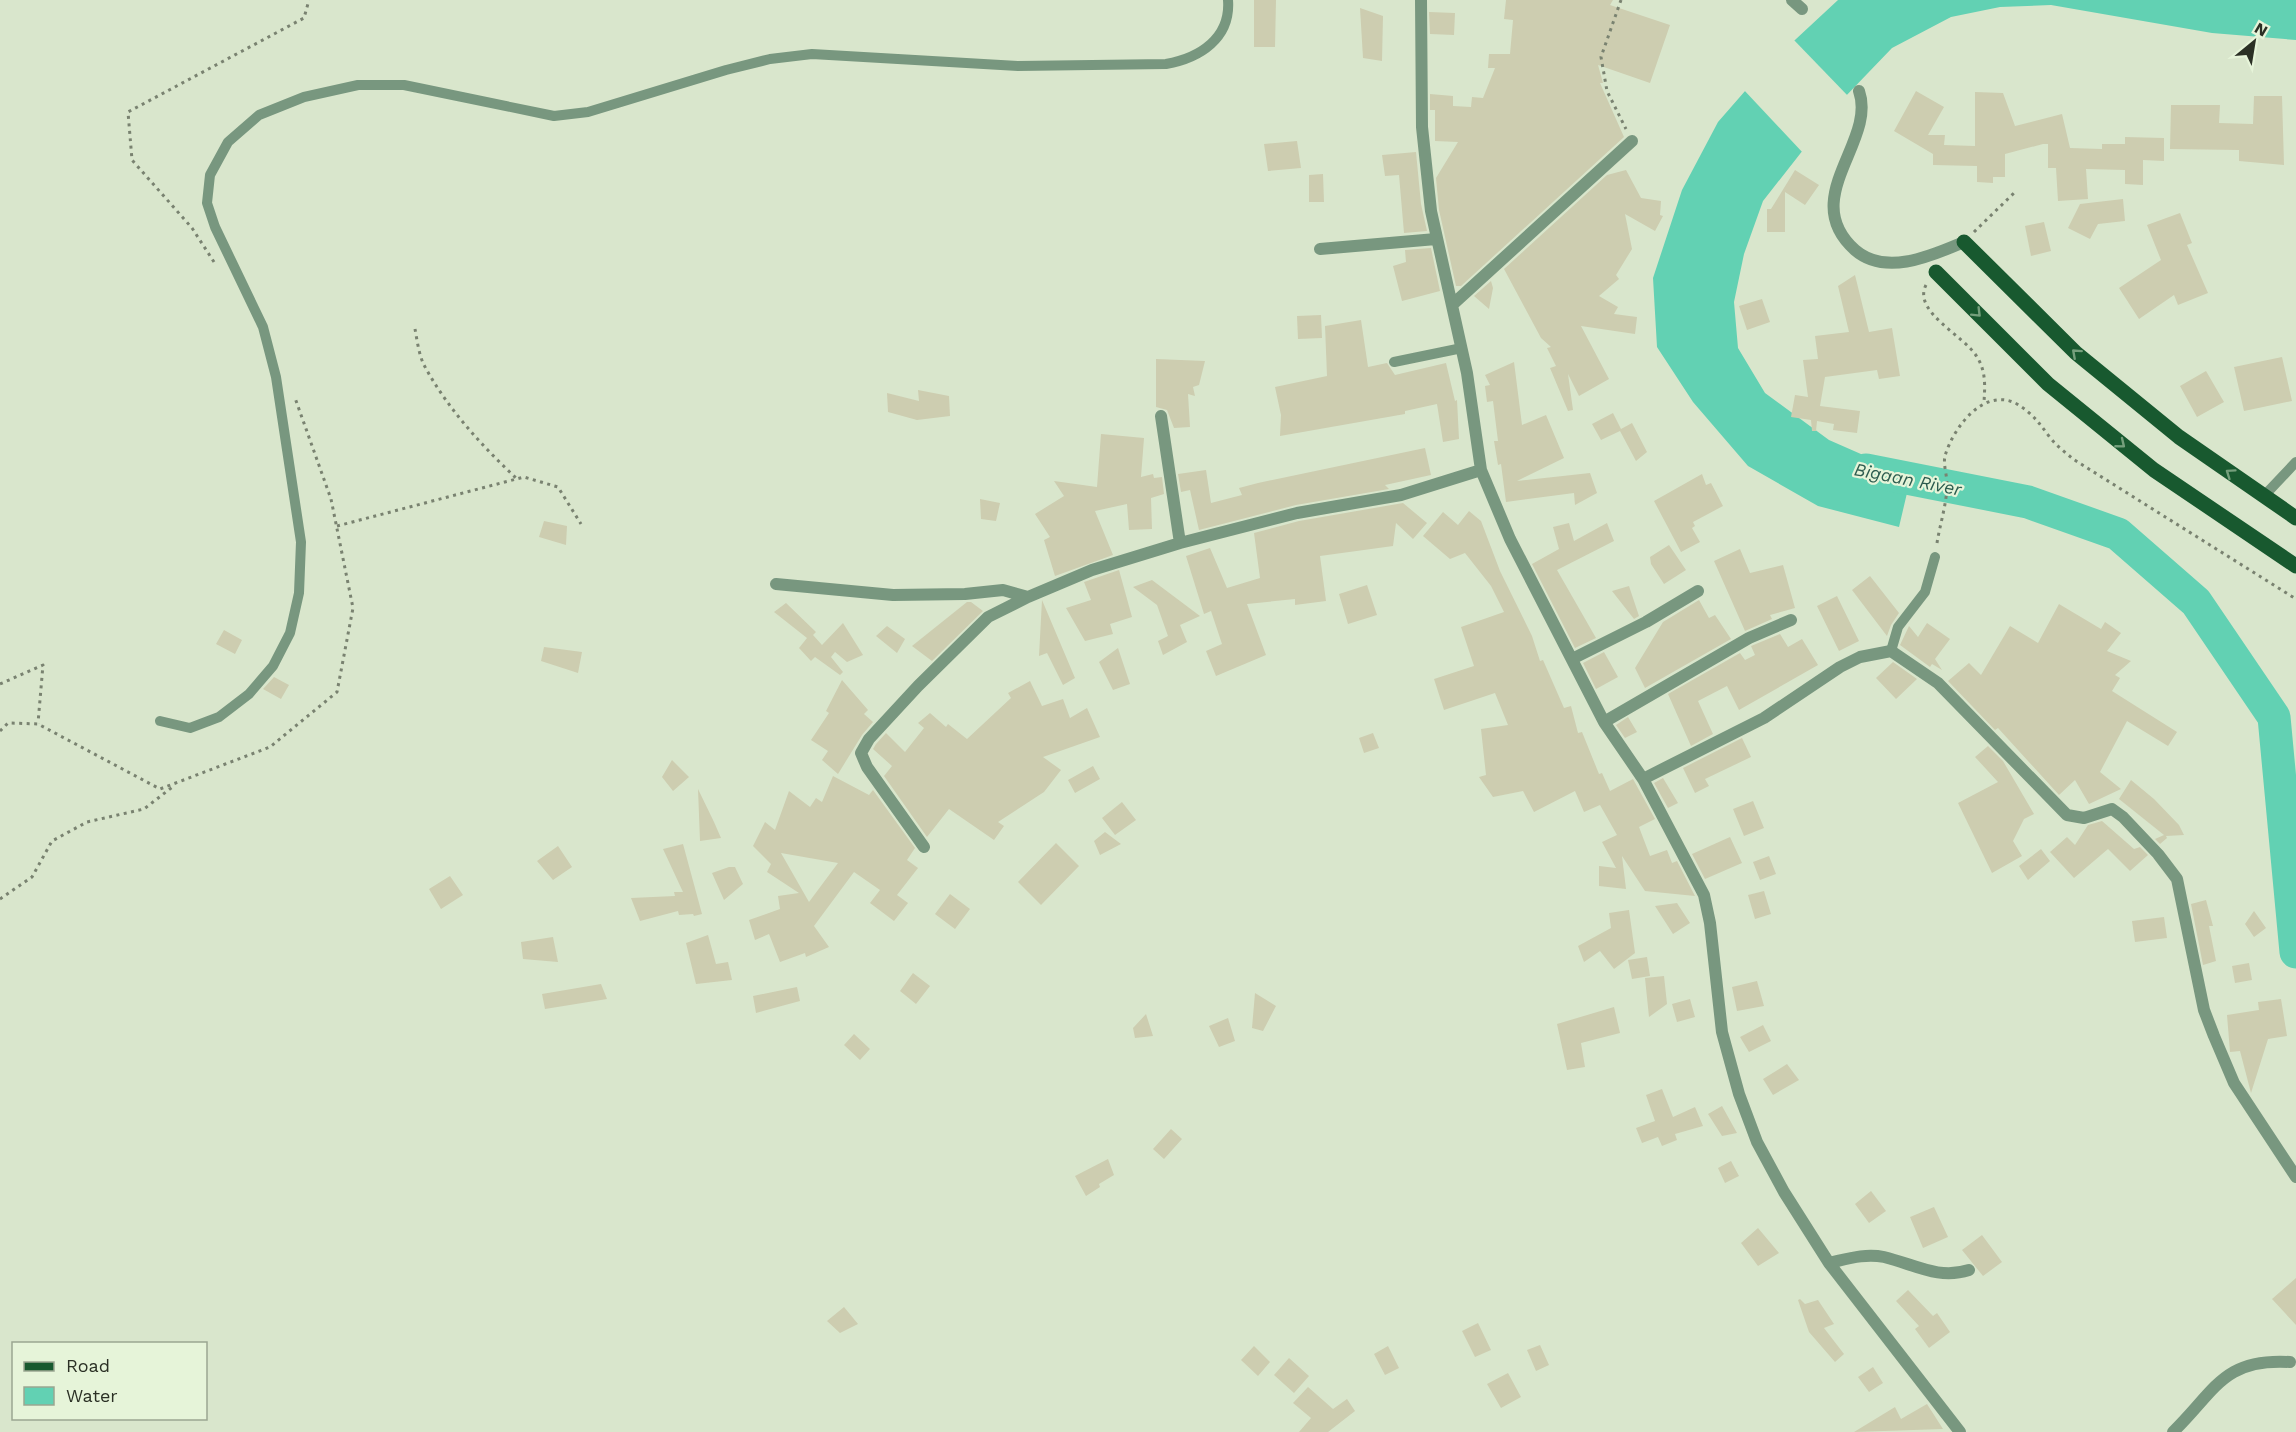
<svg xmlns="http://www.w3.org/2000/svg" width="2296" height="1432" font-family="'Work Sans',sans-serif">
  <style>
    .water { fill: #62d1b3 }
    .pier { fill: #d9e6cc }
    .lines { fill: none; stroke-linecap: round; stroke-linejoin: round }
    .river { stroke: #62d1b3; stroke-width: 33 }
    .building { fill: #cdcdb0; fill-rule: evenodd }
    .path { stroke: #798270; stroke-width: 3; stroke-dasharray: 3 4.5; stroke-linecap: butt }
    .service { stroke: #78977f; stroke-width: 10 }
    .minor { stroke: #78977f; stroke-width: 12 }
    .primary { stroke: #18592f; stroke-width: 15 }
    .oneway { stroke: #759f7c }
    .labels { text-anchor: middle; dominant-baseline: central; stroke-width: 4.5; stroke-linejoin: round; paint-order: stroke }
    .water-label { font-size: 18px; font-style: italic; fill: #2d5c4f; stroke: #e6f4d9 }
  </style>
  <rect width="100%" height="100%" fill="#d9e6cc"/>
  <path class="water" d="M1838,0H2296V40L2212,33L2051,5L2000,7L1951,17L1892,48L1843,99L1763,201L1744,254L1734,302L1738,348L1765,393L1829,440L1911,476L1899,527L1818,506L1748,466L1693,402L1657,347L1653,278L1682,190L1718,122L1766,67Z"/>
  <path class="pier" d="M1792,38L1849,97L1804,154L1743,89Z"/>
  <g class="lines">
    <path class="river" d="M1866,470L2028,502L2118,534L2196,602L2274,717L2296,952"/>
  </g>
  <path class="building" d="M1254,0H1276L1275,47H1254Z
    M1506,0H1613L1610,5L1670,25L1650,83L1598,65L1603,83H1600L1624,137L1461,286H1456L1439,210L1436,178L1458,142L1435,141V110H1430V94L1453,96V106L1471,107L1472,97L1483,98L1495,68H1488L1489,54H1510L1513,20L1504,19Z
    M1360,8L1383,16L1382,61L1363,58Z
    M1429,12L1455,13L1454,35L1430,34Z
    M1916,91L1944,107L1928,135H1945L1944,145L1975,146V92L2003,93L2015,126L2062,114L2070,148L2102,149V144H2125V137L2164,138V161L2143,160V185L2125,184V170L2086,169L2088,199L2058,201L2056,168H2048V144H2043L2005,154V177H1993V183L1977,182V166L1933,165V154L1894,131Z
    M2254,96H2282L2284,165L2239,161V150L2170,149L2171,105H2220L2219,123L2253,124Z
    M1297,141L1301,168L1268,171L1264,144Z
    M1416,152L1421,204L1427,231L1404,233L1399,175L1385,176L1382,155Z
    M1626,170L1641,198L1661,201L1660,215L1663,216L1655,231L1625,214L1632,249L1616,275L1619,279L1599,296L1618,307L1614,314L1637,317L1635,334L1581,326L1609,379L1579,396L1568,374L1573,410L1568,411L1550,368L1556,366L1547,348L1551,347L1541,338L1504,269L1607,175Z
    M1795,170L1819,185L1805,205L1785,192V232H1767V209H1771Z
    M1323,174L1324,202H1309V175Z
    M2123,199L2125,221L2098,224L2090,239L2068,228L2080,204Z
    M2180,213L2192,243L2187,245L2208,293L2178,305L2174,295L2139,319L2119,288L2161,260L2147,225Z
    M2044,222L2051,251L2031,256L2025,226Z
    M1431,248L1440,291L1402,301L1393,266L1406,262L1405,250Z
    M1855,275L1869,332L1892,328L1900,376L1879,379L1877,370L1825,377L1820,406L1860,411L1857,433L1833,430L1834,424L1817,421L1816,431H1812L1811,420L1791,417L1795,395L1808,397L1803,360L1818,359L1815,336L1849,332L1838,286Z
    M1491,281L1493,288L1489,309L1474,296Z
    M1762,299L1770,322L1747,330L1739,306Z
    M1321,315L1322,338L1298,339L1297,316Z
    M1361,320L1368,367L1387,363L1395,375L1446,363L1455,401L1457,400L1459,439L1443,442L1437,404L1405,411V414L1280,436L1281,415L1275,387L1327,376L1325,326Z
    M2282,357L2292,401L2244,411L2234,367Z
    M1156,359L1205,361L1199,385L1193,387L1195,396L1188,394L1190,427L1174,428L1167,410L1156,407Z
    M1514,362L1522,425L1546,415L1564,458L1517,481L1590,473L1597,493L1575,505L1574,493L1506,502L1501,464L1498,465L1494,441H1498L1493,401L1487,402L1485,386L1490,385L1485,375Z
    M2206,371L2224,402L2197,417L2180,386Z
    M918,390L949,396L950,416L917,420L888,412L887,393L919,401Z
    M1613,413L1621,429L1632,423L1647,452L1636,461L1620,431L1601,440L1592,424Z
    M1101,434L1144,438L1141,477L1153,474L1154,478L1162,477L1164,494L1151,498L1152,529L1129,530L1127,504L1095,511L1113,555L1055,576L1044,540L1050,537L1035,514L1064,496L1054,481L1097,487Z
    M1425,448L1431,475L1385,485L1389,489L1296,505L1199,530L1190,490L1181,492L1178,474L1206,470L1211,503L1242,495L1239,488L1258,483Z
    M1702,474L1706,485L1711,483L1723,506L1693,522L1695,526L1692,528L1700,542L1681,552L1654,501Z
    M980,499L1000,503L996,521L981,519Z
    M1403,503L1427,523L1413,539L1396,523L1393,546L1320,556L1326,601L1295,605V599L1247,604L1266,655L1216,676L1206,651L1222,644L1211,611L1204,614L1186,556L1210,548L1227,588L1260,578L1254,533L1299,521Z
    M1469,511L1481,521L1500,571L1532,636L1540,661L1543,660L1564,708L1571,706L1578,733L1582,732L1599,774L1602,773L1610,791L1633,779L1655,819L1639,827L1650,856L1667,850L1672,863L1677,861L1695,896L1645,891L1622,856L1626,889L1599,886V866L1616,868L1602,842L1617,835L1600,805L1584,812L1575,791L1534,812L1523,791L1493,797L1479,777L1486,775L1481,729L1508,725L1495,693L1444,710L1434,679L1474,666L1461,627L1504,612L1491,586L1465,553L1450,559L1423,536L1443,512L1458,525Z
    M544,521L567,526L566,545L539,537Z
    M1569,523L1574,541L1607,523L1614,541L1557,570L1596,638L1575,648L1532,564L1559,549L1553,527Z
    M1669,545L1686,570L1664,584L1651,564L1650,557Z
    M1740,549L1750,573L1783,565L1795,608L1770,615L1772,619L1745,631L1714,561Z
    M1119,570L1132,617L1110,624L1113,634L1085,641L1066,608L1091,600L1084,582Z
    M1870,576L1899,613L1891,625L1887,636L1852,590Z
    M1152,580L1200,616L1180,625L1187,642L1163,655L1158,641L1168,636L1157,605L1133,587Z
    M1367,585L1377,615L1348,624L1339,594Z
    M1629,586L1639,616L1634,619L1612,591Z
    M1837,596L1859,641L1839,651L1817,606Z
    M1042,600L1075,678L1063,685L1047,653L1039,656Z
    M1699,600L1709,618L1715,615L1731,639L1645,688L1635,668L1663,622Z
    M967,602H971L983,611L932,661L912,646Z
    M786,603L816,632L813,635L822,645L843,623L863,655L847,662L835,652L831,657L843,672L840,675L815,657L811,661L799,648L807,638L774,612Z
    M2059,604L2101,629L2105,622L2121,633L2107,651L2131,661L2115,675L2120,678L2112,691L2177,732L2168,746L2127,721L2100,772L2121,789L2089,804L2075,780L2059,795L1998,728L1995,730L1948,681L1969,663L1981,675L2010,626L2038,643Z
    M1927,623L1950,639L1935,659L1942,670L1932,664L1930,667L1900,645L1909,626L1918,637Z
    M887,626L905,639L897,653L876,636Z
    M224,630L242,640L235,654L216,644Z
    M1780,634L1788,647L1802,639L1818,665L1739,710L1727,686L1698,701L1713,734L1691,746L1668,694L1740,653L1745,660L1755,655L1751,646Z
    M544,647L582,652L578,673L541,661Z
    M1118,648L1130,684L1113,690L1099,662Z
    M1604,652L1618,677L1596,689L1583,663Z
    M1893,662L1917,679L1896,699L1876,678Z
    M274,677L289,685L281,699L263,689Z
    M842,680L868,710L864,714L873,722L862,735L838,774L822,760L828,751L811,740L829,713L826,711Z
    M1030,681L1042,706L1063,699L1070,718L1087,708L1100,737L1043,757L1061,770L1044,792L998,822L1004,826L994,840L949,809L927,837L884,776L892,766L873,749L876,744L886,733L905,752L924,728L918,723L930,713L946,727L948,724L967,739L1011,698L1008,693Z
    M1628,717L1637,732L1625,738L1616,725Z
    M1373,733L1379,748L1364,753L1359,738Z
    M1742,738L1751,757L1705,779L1709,786L1695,793L1683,768Z
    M1988,746L2003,761L2034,814L2024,819L2013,841L2022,856L1992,873L1958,803L1998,782L1975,757Z
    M672,760L689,777L673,791L662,777Z
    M1093,766L1100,779L1075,793L1068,780Z
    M833,776L869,795L873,790L915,848L907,860L918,868L897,895L908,903L894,921L870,903L880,890L854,872L814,926L829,947L806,957L805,953L780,962L769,934L755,940L749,920L780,909L778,896L799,893L767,872L771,864L753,846L765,822L775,830L789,791L810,807L816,798L822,802ZM781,853L838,863L809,902Z
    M1663,778L1678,803L1668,808L1654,783Z
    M2131,780L2154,799L2179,825L2184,835L2166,836L2167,838L2160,844L2155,839L2164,835L2119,799Z
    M698,789L714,822L721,838L700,841Z
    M1753,801L1764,828L1744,836L1733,809Z
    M1122,802L1136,820L1115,835L1102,818Z
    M2102,821L2134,849L2140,847L2148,855L2130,871L2108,849L2074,878L2050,852L2067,837L2075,845L2088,825Z
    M1105,832L1121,844L1100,855L1094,841Z
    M1730,837L1742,863L1705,879L1692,854Z
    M1056,843L1079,866L1041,905L1018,882Z
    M683,844L702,914L694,916L693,914L679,915L678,911L640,921L631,898L675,896L674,892H683L663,849Z
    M558,846L572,867L553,880L537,861Z
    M2041,849L2050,861L2028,880L2019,866Z
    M1769,856L1776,874L1760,880L1753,862Z
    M729,867H735L743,884L724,900L712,873Z
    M450,876L463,895L441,909L429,889Z
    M1764,891L1771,914L1755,919L1748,895Z
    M950,894L970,909L955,929L935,914Z
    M2206,900L2213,926H2209L2216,961L2203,965L2191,904Z
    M1677,903L1690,923L1673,934L1655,906Z
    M1629,910L1635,953L1614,969L1600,951L1584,962L1578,946L1611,928L1609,913Z
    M2254,911L2266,928L2254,937L2245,924Z
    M2164,917L2167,938L2135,942L2132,921Z
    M708,935L716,964L728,962L732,980L696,984L686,943Z
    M553,937L558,962L523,959L521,942Z
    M1647,957L1650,976L1632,979L1628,960Z
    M2249,963L2252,980L2235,983L2232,966Z
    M913,973L930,986L916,1004L900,991Z
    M1664,976L1667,1004L1649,1017L1645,978Z
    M1757,981L1764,1006L1737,1011L1732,987Z
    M601,984L607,999L545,1009L542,994Z
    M797,987L800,1001L756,1013L753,996Z
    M1255,993L1276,1006L1263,1031L1252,1028Z
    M1690,999L1695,1017L1677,1022L1672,1004Z
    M2281,999L2287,1036L2268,1039L2251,1093L2240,1051L2230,1052L2227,1015L2259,1010L2258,1002Z
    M1614,1007L1620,1033L1581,1043L1585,1067L1567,1070L1557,1024Z
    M1146,1014L1153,1036L1135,1038L1133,1028Z
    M1228,1018L1235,1041L1219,1047L1209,1026Z
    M1763,1025L1771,1041L1749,1052L1740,1037Z
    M854,1034L870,1049L860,1060L844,1045Z
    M1787,1064L1799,1080L1773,1095L1763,1079Z
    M1662,1089L1673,1117L1695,1107L1703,1126L1675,1134L1677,1140L1662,1146L1658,1137L1642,1143L1636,1128L1655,1121L1646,1095Z
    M1722,1106L1737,1133L1722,1136L1708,1114Z
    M1171,1129L1182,1139L1164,1159L1153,1149Z
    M1108,1159L1114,1175L1099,1184L1100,1187L1086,1196L1075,1176Z
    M1731,1161L1739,1176L1725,1183L1718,1168Z
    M1871,1191L1886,1211L1869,1223L1855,1204Z
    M1934,1207L1948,1237L1923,1248L1910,1217Z
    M1758,1228L1779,1253L1758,1266L1741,1243Z
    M1982,1235L2002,1262L1983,1276L1962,1250Z
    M2296,1278V1325L2272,1299Z
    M1908,1290L1933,1316L1937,1313L1950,1332L1929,1348L1915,1329L1919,1326L1896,1301Z
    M1800,1299L1805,1304L1818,1300L1834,1324L1824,1328L1844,1354L1835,1362L1809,1332L1798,1300Z
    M844,1307L858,1324L840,1333L827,1321Z
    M1478,1323L1491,1350L1475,1357L1462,1331Z
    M1540,1345L1549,1365L1536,1371L1527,1350Z
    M1254,1346L1270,1362L1258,1376L1241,1360Z
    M1388,1346L1399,1368L1385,1375L1374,1354Z
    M1289,1358L1309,1376L1294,1393L1274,1375Z
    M1873,1367L1883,1383L1869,1392L1858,1377Z
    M1508,1373L1521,1397L1501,1408L1487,1384Z
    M1308,1387L1333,1409L1347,1399L1355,1411L1328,1432H1299L1311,1418L1293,1403Z
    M1927,1404L1943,1429L1854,1432L1895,1407L1901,1419Z"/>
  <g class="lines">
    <path class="path" d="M1621,0L1601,57L1607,91L1626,129
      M1974,232L2016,191
      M214,262L192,228L132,160L128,112L304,18L309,0
      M1926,285C1912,312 1965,336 1977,357C1986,371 1985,386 1984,402
      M415,329C417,340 419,355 424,365C447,408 481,445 516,478
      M337,526L524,477L558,487L581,524
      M1937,543C1940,524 1947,503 1947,484C1947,475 1943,464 1945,456C1953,428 1984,386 2017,404C2034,414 2041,426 2052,440C2058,447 2066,453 2073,459L2296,599
      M0,684L43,665L38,723
      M0,731L8,723L38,724L160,789L270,747L337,692L353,608L331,499L295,398
      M0,899L32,877L52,841L87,822L144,809L175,785"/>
    <path class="service" d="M1394,362L1462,348
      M2263,497L2296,462
      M1891,651L1898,627L1925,592L1935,557
      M160,721L190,728L219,717L249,694L273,666L290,633L299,593L301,542L276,377L263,327L215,227L207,203L210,175L228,142L259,115L304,97L358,85H404L554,116L588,112L726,70L770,59L812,54L1018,66L1166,64C1200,58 1231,38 1228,0"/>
    <path class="minor" d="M1421,0L1422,127L1431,211L1467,373L1481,470L1510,539L1604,722L1643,779L1704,895L1710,923L1722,1032L1739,1094L1757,1142L1784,1192L1829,1263L1960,1432
      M1792,0L1802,9
      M1859,91C1877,142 1797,198 1855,250C1886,277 1933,255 1964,242
      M1320,249L1436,239
      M1452,305L1632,141
      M1161,416L1180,543
      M776,584L893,595L965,594L1003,590L1028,597
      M1572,659L1646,622L1698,591
      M1604,722L1749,638L1791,620
      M1643,779L1764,718L1840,667L1860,657L1891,651L1938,683L2067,815L2084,818L2112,809L2123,817L2158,854L2177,879L2204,1010L2214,1036L2234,1083L2296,1177
      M924,847L867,767L861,753L869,739L918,686L988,617L1028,597L1092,570L1180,543L1297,513L1401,495L1481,470
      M1829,1263C1847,1259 1865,1253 1884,1257C1914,1264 1938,1280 1969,1270
      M2173,1432C2216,1390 2223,1358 2290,1362"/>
    <path class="primary" d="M1964,242L2076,353L2179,437L2296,518
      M1936,272L2048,384L2154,470L2296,566"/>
  </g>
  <defs><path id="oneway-chevron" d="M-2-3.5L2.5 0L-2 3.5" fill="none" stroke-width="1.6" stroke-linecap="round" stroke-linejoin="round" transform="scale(1.5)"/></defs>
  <g class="oneway">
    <use href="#oneway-chevron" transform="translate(1977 313) rotate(45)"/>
    <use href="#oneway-chevron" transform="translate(2076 353) rotate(-138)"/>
    <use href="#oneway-chevron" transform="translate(2121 444) rotate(39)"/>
    <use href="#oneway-chevron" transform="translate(2230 473) rotate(-145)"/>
  </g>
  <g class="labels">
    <g class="water-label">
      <text transform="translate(1908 479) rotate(11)">Bigaan River</text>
    </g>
  </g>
  <rect x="12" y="1342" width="195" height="78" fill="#e6f4d9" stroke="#9ba691" stroke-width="1.5"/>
  <rect x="24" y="1362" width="30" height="9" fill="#18592f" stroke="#9ba691" stroke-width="1.5"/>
  <text x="66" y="1372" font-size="18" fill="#2b3025">Road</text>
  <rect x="24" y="1387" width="30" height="18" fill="#62d1b3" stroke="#9ba691" stroke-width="1.5"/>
  <text x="66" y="1402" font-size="18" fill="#2b3025">Water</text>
  <g transform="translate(2254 42) rotate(30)" stroke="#e6f4d9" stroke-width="4.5" paint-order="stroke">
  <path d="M0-4.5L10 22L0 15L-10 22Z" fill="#2b3025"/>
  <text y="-9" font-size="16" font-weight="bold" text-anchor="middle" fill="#2b3025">N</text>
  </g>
</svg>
